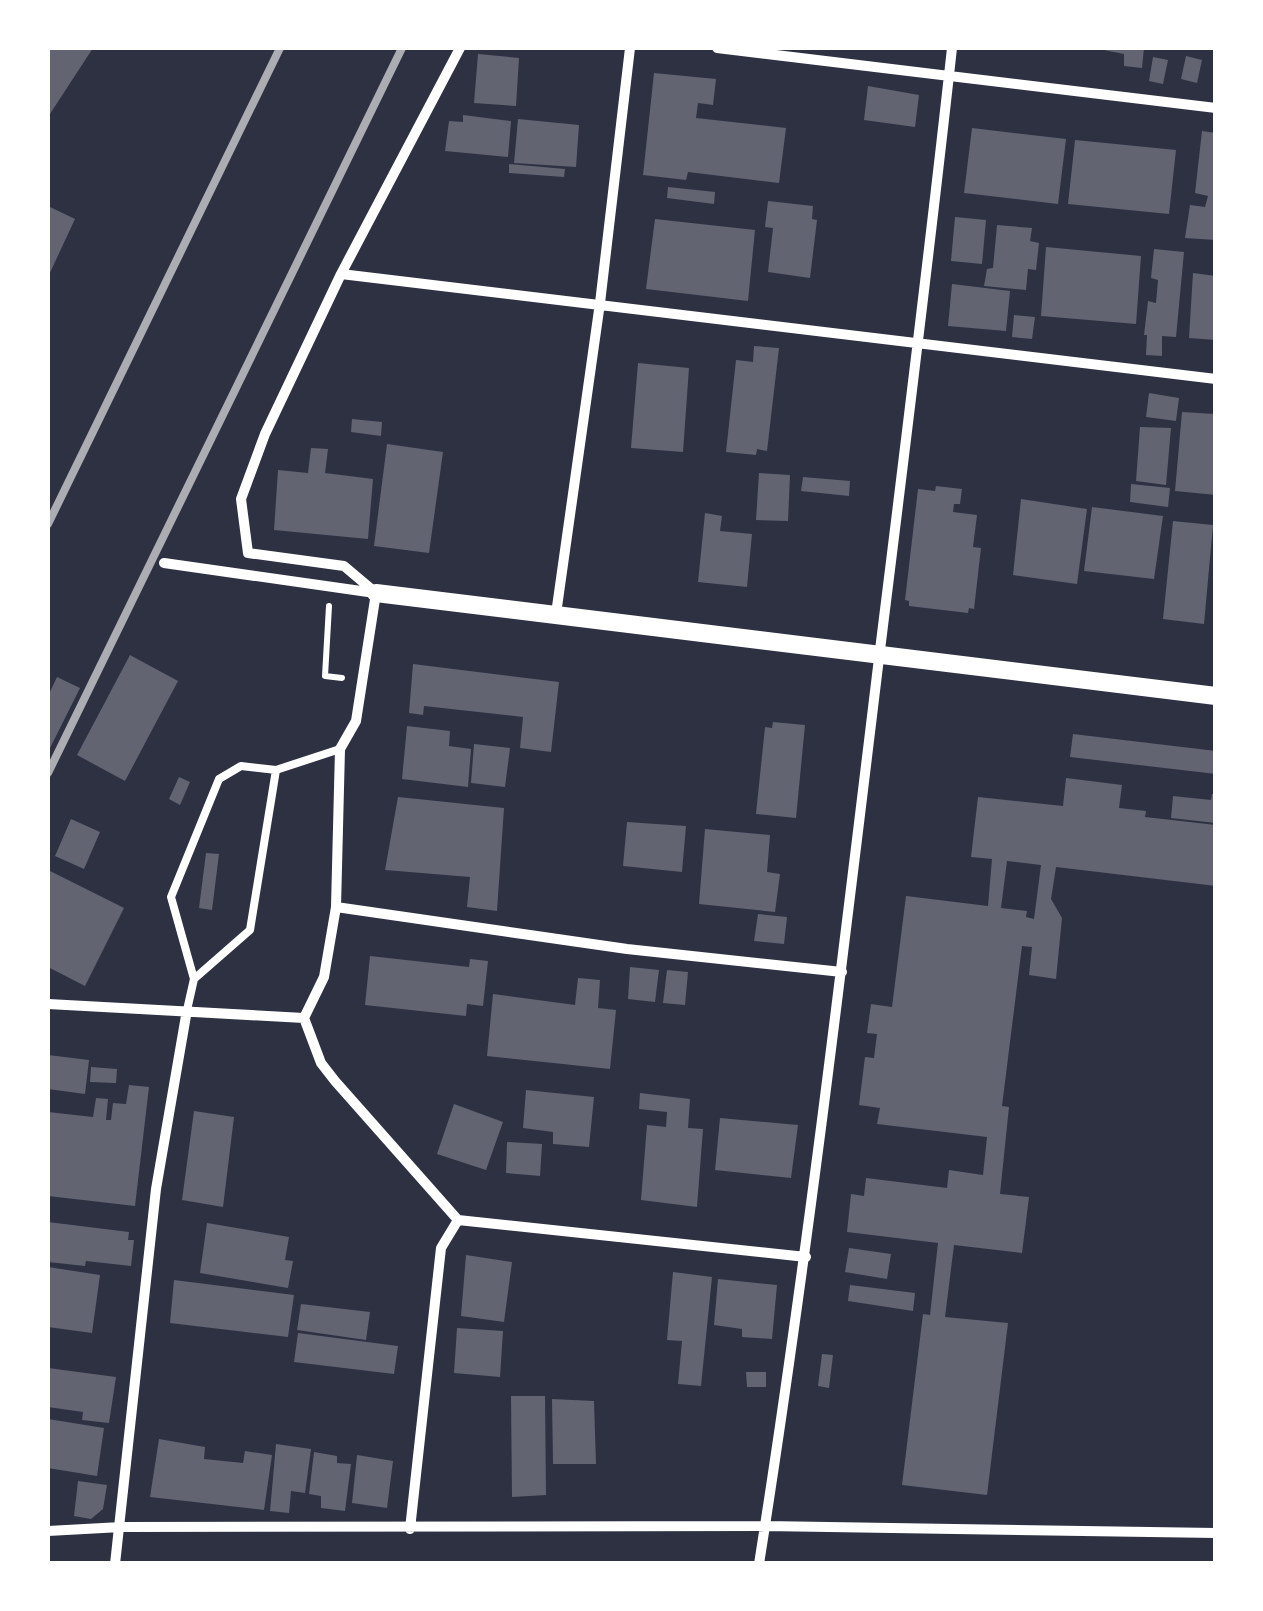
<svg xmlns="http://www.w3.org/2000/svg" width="1263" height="1611" font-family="Arial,sans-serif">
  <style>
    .building { fill: #626471; fill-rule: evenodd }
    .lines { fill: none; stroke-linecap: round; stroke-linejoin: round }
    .path { stroke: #fff; stroke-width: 6 }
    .service { stroke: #fff; stroke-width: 8 }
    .minor { stroke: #fff; stroke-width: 10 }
    .tertiary { stroke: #fff; stroke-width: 18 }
    .rail { stroke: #abadb3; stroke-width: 8 }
  </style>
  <rect width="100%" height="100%" fill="#2d3142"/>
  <path class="building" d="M48,48H93L48,117Z
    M1094,48H1144L1142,68L1124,66V54Z
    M478,54L519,58L516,106L474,103Z
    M1186,56L1202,60L1197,83L1181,79Z
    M1153,57L1168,60L1163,84L1149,81Z
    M654,73L716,79L713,105L698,103L696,118L786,128L779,183L688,172L686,180L643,175Z
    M868,86L919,95L915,127L864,120Z
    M463,115L511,121L508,157L445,151L449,121L463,122Z
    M518,119L579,125L576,167L514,163Z
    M972,128L1066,139L1058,204L964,193Z
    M1202,131L1216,133V240L1185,238L1190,205L1205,207L1208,196L1195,193Z
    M1075,140L1176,150L1169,214L1068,204Z
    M509,164L565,169L564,177L509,173Z
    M668,187L715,192L714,204L667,198Z
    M768,201L813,206L812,219L817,220L810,278L768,272L773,228L765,227Z
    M48,206L75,219L48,277Z
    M955,217L986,220L982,264L951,261Z
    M655,219L755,230L748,301L646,289Z
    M997,225L1032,228L1030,241L1039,243L1036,270L1028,269L1026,290L984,286L987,269L993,268Z
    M1046,247L1141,256L1136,324L1041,316Z
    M1154,249L1184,252L1176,337L1162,336V356L1146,355L1147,335H1144L1148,301L1156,303L1158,280L1151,278Z
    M1193,273L1216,276V340L1189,338Z
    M952,284L1010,291L1006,331L948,326Z
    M1014,315L1035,317L1032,339L1012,337Z
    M754,346L779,348L767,451L757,449L756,455L726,452L736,360L753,362Z
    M638,363L689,368L683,452L631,448Z
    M1149,393L1179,398L1176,421L1146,417Z
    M1182,412L1215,414L1216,495L1175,491Z
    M352,419L382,422L381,436L351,432Z
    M1140,427L1171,428L1166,485L1136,481Z
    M387,444L443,452L429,553L374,546Z
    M311,448L328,449L325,473L373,479L368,539L274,530L278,470L308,473Z
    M759,473L790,475L788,521L756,520Z
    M803,477L850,481L849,496L801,491Z
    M1131,484L1170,488L1168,507L1130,502Z
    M936,486L962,489L960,504H954L953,512L977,515L973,547L981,548L974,609L969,608L968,613L909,606V601L905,600L918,489L935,491Z
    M1021,499L1087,509L1077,584L1013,575Z
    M1092,507L1163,516L1154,579L1084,571Z
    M705,513L722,516L720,531L752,534L747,587L698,582Z
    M1173,521L1213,525L1204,624L1163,619Z
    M130,655L178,681L125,781L77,755Z
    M413,664L559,682L551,752L520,748L523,717L424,706L423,715L409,713Z
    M57,677L80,688L48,752V696Z
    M773,722L805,725L796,818L756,814L765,727L772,728Z
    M407,726L450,731L449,746L471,749L468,787L402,779Z
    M1073,734L1216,751V774L1070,757Z
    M474,744L510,748L505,787L471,783Z
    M179,777L190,782L180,805L169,799Z
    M1066,778L1122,785L1119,808L1146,811L1145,817L1216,825V886L1056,867L1051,899L1062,918L1056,979L1029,975L1032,947L1022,946L1002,1106L1009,1107L1000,1194L1029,1197L1022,1253L954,1245L945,1317L1008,1323L987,1495L902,1485L923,1314L930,1315L938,1243L847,1232L851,1194L864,1196L866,1178L947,1188L949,1170L983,1175L987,1137L877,1124L880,1108L859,1105L865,1057L874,1058L877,1034L867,1033L871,1004L892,1007L906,896L988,906L992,859L971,857L978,797L1063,806ZM1007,861L1041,865L1034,919L1026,917L1027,911L1001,908Z
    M1212,794H1216V823L1171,818L1173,796L1211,800Z
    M398,797L504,808L497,911L467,907L470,877L385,870Z
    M71,819L100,832L84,869L55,856Z
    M627,822L686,826L682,872L623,866Z
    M705,829L770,835L767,872L780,874L775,912L699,904Z
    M206,853L219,854L212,910L199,908Z
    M48,870L124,908L85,986L48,967Z
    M758,914L787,917L784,944L754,941Z
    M370,956L469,967L470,959L488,961L483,1006L467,1004L466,1016L365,1005Z
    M630,967L659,970L655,1002L628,999Z
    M667,970L688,972L685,1005L663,1003Z
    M578,978L600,980L598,1008L616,1010L610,1069L487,1056L493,994L575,1005Z
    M48,1055L89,1060L85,1094L48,1089Z
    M91,1067L117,1069L116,1083L90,1082Z
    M129,1085L149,1087L135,1206L48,1196V1112L93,1117L96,1098L108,1099L106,1120H111L113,1103L126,1104Z
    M526,1090L594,1097L589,1147L553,1144V1132L523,1128Z
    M640,1093L690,1099L688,1128L703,1129L697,1207L641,1200L647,1125L666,1127L667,1112L639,1109Z
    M454,1104L503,1122L486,1170L437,1154Z
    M194,1111L234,1117L223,1207L182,1200Z
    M720,1118L798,1125L791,1178L715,1170Z
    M507,1142L542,1144L540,1176L506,1173Z
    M48,1222L129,1232L128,1240H134L131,1266L86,1261L85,1266L48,1262Z
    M207,1223L289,1237L285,1260L293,1261L288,1288L200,1273Z
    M849,1248L891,1254L887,1279L845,1272Z
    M466,1255L512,1262L504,1322L461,1316Z
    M48,1267L100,1275L92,1333L48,1327Z
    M673,1272L712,1277L701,1386L678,1384L682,1341L667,1340Z
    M718,1279L777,1285L772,1339L742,1337V1329L714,1325Z
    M174,1280L294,1295L288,1337L170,1323Z
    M850,1285L915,1293L913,1311L848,1301Z
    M301,1304L370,1312L366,1340L297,1330Z
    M457,1328L503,1331L500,1377L454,1373Z
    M298,1333L398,1346L394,1374L294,1362Z
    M822,1354L833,1355L829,1388L818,1386Z
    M48,1368L116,1377L109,1423L82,1420L83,1412L48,1407Z
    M746,1372H766V1387H747Z
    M511,1396H545L546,1495L512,1497Z
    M552,1399L594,1401L596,1464H553Z
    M48,1419L104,1428L97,1476L48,1468Z
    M159,1439L205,1447L204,1459L243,1463L245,1451L272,1455L264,1510L150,1497Z
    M276,1444L311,1449L305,1493L291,1491L289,1513L270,1511Z
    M314,1452L337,1456V1463L351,1464L345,1511L321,1508V1496L309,1494Z
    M357,1455L393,1461L387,1508L352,1503Z
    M78,1481L107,1485L103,1509L91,1519L74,1516Z"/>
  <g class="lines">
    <path class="path" d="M329,606L325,676L342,678"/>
    <path class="service" d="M194,979L250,930L276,770
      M187,1010L194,979L171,897L219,779L241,766L276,770L340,749"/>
    <path class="minor" d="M717,48L1216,108
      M341,274L1216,379
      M164,563L375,593
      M376,593L356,721L340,749L336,907L324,977L304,1018L321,1063L335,1081L458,1220L806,1257
      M376,593L344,566L248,553L241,499L265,434L341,274L460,48
      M556,614L600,303L630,48
      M336,907L627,949L842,972
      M48,1004L304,1018
      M410,1529L441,1248L458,1220
      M48,1531L121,1527L765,1526L1216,1533
      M115,1564L156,1189L187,1010
      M759,1564C807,1260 843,955 880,650C905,449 930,249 952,48"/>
    <path class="tertiary" d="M376,593L1216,696"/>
    <path class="rail" d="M48,524L280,48
      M48,773L402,48"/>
  </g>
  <rect width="1263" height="1611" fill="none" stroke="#ffffff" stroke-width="100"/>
</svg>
